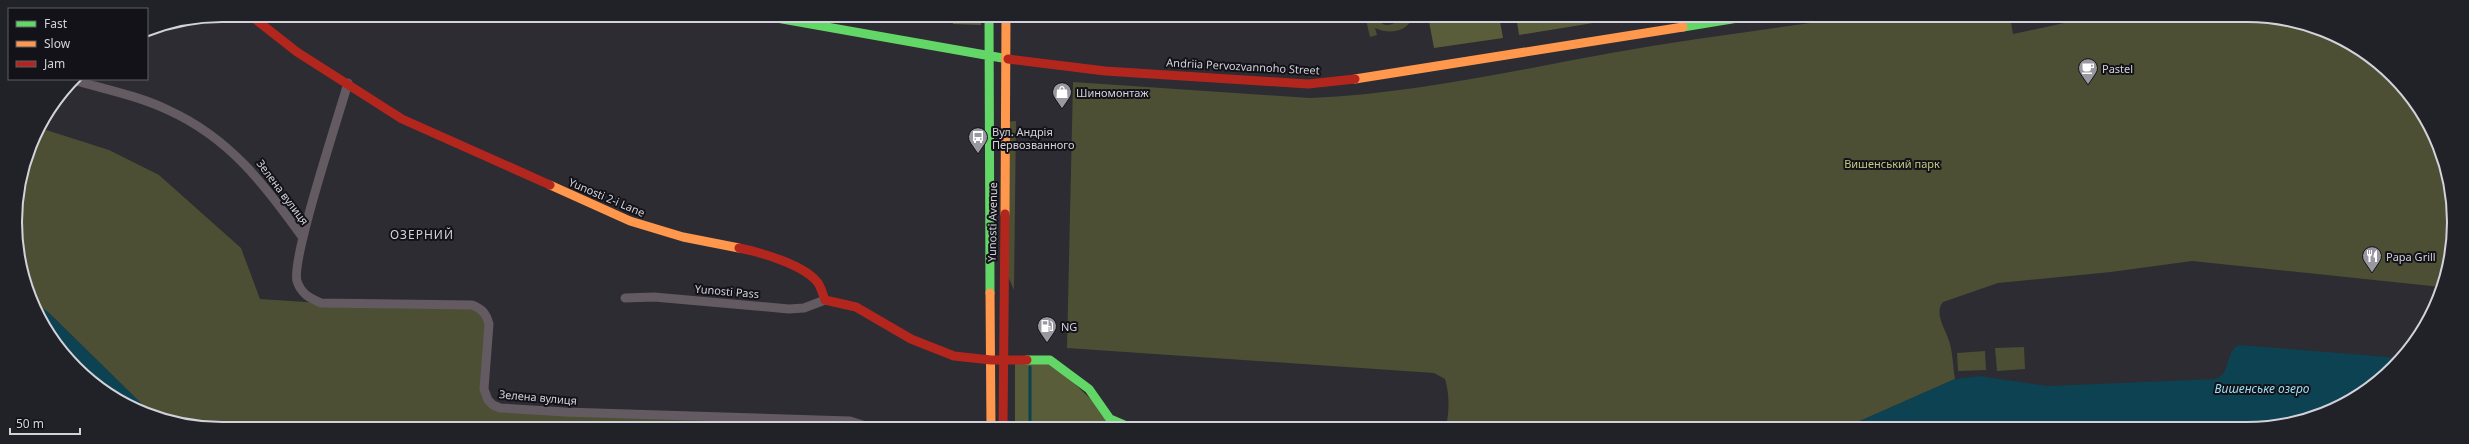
<svg xmlns="http://www.w3.org/2000/svg" width="2469" height="444" font-family="'Noto Sans',sans-serif">
  <style>
    .green { fill: #4c4f33 }
    .forest { fill: #5a5d39 }
    .water { fill: #0d4252 }
    .lines { fill: none; stroke-linecap: round; stroke-linejoin: round }
    .stream { stroke: #0d4252; stroke-width: 3 }
    .street { stroke: #635a62; stroke-width: 9 }
    .fast { stroke: #63d668; stroke-width: 9 }
    .slow { stroke: #ff974d; stroke-width: 9 }
    .jam { stroke: #b3261e; stroke-width: 9 }
    .labels { text-anchor: middle; dominant-baseline: central; stroke-width: 4; stroke-linejoin: round; paint-order: stroke }
    .street-label { font-size: 11px; fill: #d3d2db; stroke: #121218 }
    .poi-label { font-size: 11px; fill: #d3d2db; stroke: #121218; text-anchor: start }
    .park-label { font-size: 11px; fill: #c3c982; stroke: #121218 }
    .neighbourhood-label { font-size: 12px; letter-spacing: 1px; fill: #d3d2db; stroke: #121218 }
    .water-label { font-size: 12px; font-style: italic; fill: #9ddff7; stroke: #121218 }
    .rim { fill: none; stroke: #d3d2db; stroke-width: 2 }
  </style>
  <rect width="100%" height="100%" fill="#2c2c32"/>
  <path class="green" d="M1365,16H1374C1389,36 1398,16 1414,16C1407,32 1390,35 1375,28L1377,35L1370,37Z
    M1860,16L2010,17L2013,34L2092,17H2274L2350,43L2411,96L2447,168L2452,249L2441,287L2192,261L2111,272L1998,283L1943,302C1933,314 1947,331 1950,344C1953,355 1953,368 1955,379L1844,428H1446C1449,411 1450,396 1445,379L1434,373L1067,348L1073,82L1310,98C1411,94 1512,71 1611,53C1694,38 1777,28 1860,16Z
    M1016,121L1014,290L1004,267L1005,122Z
    M40,128L109,150L159,175L241,248L260,299L321,303L471,305L487,316L484,389L493,405L850,421L872,428L195,427L152,414L49,313L33,301L26,289L15,209L31,143Z
    M2024,347L2025,369L1997,371L1995,348Z
    M1985,351L1986,370L1958,371L1957,353Z"/>
  <path class="forest" d="M953,16H981V25L953,24Z
    M1428,16H1499L1503,38L1434,48Z
    M1516,16H1636L1519,35Z
    M1015,360H1050L1102,410L1131,428H1015Z"/>
  <path class="water" d="M33,301L49,313L152,414L130,408L66,358Z
    M2239,345L2401,358L2393,369L2326,413L2261,429L1844,428L1955,379L1979,376L2048,386L2216,379C2231,374 2225,351 2239,345Z"/>
  <g class="lines">
    <path class="stream" d="M1030,367V428"/>
    <path class="street" d="M73,80C104,89 139,96 168,110C230,138 265,185 303,238
      M348,83C339,115 291,259 297,281C301,294 310,298 321,303L472,305C482,309 486,313 489,324L484,389L488,400L493,405L500,408L565,412L850,421L872,428
      M625,298L654,297L789,309L804,308L825,300"/>
    <path class="fast" d="M759,15L1008,59
      M989,16L990,293
      M1683,27L1750,16
      M1027,360H1050L1089,389L1110,419L1131,428"/>
    <path class="slow" d="M1355,79L1683,27
      M550,185L630,221L683,237L739,248
      M1005,214L1006,16
      M990,293L991,428"/>
    <path class="jam" d="M250,15L297,52L402,119L550,185
      M1008,59L1105,71L1308,84L1355,79
      M739,248C760,252 805,265 818,283C821,287 823,295 825,300L856,307L911,339L954,356L991,360H1027
      M1003,428L1005,214"/>
  </g>
  <defs>
    <symbol id="cafe-pin" viewBox="-11 -11 22 30"><path d="M0 17L-7.5 6A9.5 9.5 0 1 1 7.5 6Z" fill="#9998a0" stroke="#121218"/><path d="M-5.5-4.5H6V0H3Q3 3.5 0 3.5H-2.5Q-5.5 3.5-5.5 0ZM3-3.2v2h1.7v-2ZM-6 4.5H4V6H-6Z" fill="#fff"/></symbol>
    <symbol id="shop-pin" viewBox="-11 -11 22 30"><path d="M0 17L-7.5 6A9.5 9.5 0 1 1 7.5 6Z" fill="#9998a0" stroke="#121218"/><path d="M-5-2.5h2.3a2.7 3.5 0 0 1 5.4 0H5L5.5 6h-11ZM-1.5-2.5h3a1.5 2.3 0 0 0-3 0Z" fill="#fff"/></symbol>
    <symbol id="bus-pin" viewBox="-11 -11 22 30"><path d="M0 17L-7.5 6A9.5 9.5 0 1 1 7.5 6Z" fill="#9998a0" stroke="#121218"/><path d="M-5-6H5V4H4V6H2V4H-2V6H-4V4H-5ZM-3.5-4V0h7V-4ZM-3.5 1.2v1.5H-2V1.2ZM2 1.2v1.5H3.5V1.2Z" fill="#fff"/></symbol>
    <symbol id="restaurant-pin" viewBox="-11 -11 22 30"><path d="M0 17L-7.5 6A9.5 9.5 0 1 1 7.5 6Z" fill="#9998a0" stroke="#121218"/><path d="M-5-6h1v4h1v-4h1v4h1v-4h1v5L-1.5 .5V6h-2V.5L-5-1ZM5-6V6H3V1.5H1.5Q1.5-4 5-6Z" fill="#fff"/></symbol>
    <symbol id="fuel-pin" viewBox="-11 -11 22 30"><path d="M0 17L-7.5 6A9.5 9.5 0 1 1 7.5 6Z" fill="#9998a0" stroke="#121218"/><path d="M-5.5-6h7V0h2V4h1.3V-2.5L3-4.5l.8-.8L6-3V5H2.5V1h-1V6h-7ZM-4.2-4.7v3.2H.2V-4.7Z" fill="#fff"/></symbol>
  </defs>
  <g fill-rule="evenodd">
    <use href="#cafe-pin" x="2077" y="57" width="22" height="30"/>
    <use href="#shop-pin" x="1051" y="81" width="22" height="30"/>
    <use href="#bus-pin" x="967" y="126" width="22" height="30"/>
    <use href="#restaurant-pin" x="2361" y="245" width="22" height="30"/>
    <use href="#fuel-pin" x="1036" y="315" width="22" height="30"/>
  </g>
  <g class="labels">
    <g class="street-label">
      <text transform="translate(1243 66) rotate(3)">Andriia Pervozvannoho Street</text>
      <text transform="translate(283 192) rotate(53)">Зелена вулиця</text>
      <text transform="translate(607 197) rotate(23)">Yunosti 2-i Lane</text>
      <text transform="translate(992 222) rotate(-89)">Yunosti Avenue</text>
      <text transform="translate(727 291) rotate(5)">Yunosti Pass</text>
      <text transform="translate(538 397) rotate(5)">Зелена вулиця</text>
    </g>
    <g class="poi-label">
      <text x="2102" y="68">Pastel</text>
      <text x="1076" y="92">Шиномонтаж</text>
      <text x="992" y="131">Вул. Андрія<tspan x="992" dy="13">Первозванного</tspan></text>
      <text x="2386" y="256">Papa Grill</text>
      <text x="1061" y="326">NG</text>
    </g>
    <g class="park-label">
      <text x="1892" y="163">Вишенський парк</text>
    </g>
    <g class="neighbourhood-label">
      <text x="422" y="234">ОЗЕРНИЙ</text>
    </g>
    <g class="water-label">
      <text x="2262" y="388">Вишенське озеро</text>
    </g>
  </g>
  <path d="M0 0H2469V444H0ZM222 22H2247A200 200 0 0 1 2447 222V222A200 200 0 0 1 2247 422H222A200 200 0 0 1 22 222V222A200 200 0 0 1 222 22Z" fill="#212128" fill-rule="evenodd"/>
  <path class="rim" d="M222 22H2247A200 200 0 0 1 2447 222V222A200 200 0 0 1 2247 422H222A200 200 0 0 1 22 222V222A200 200 0 0 1 222 22Z"/>
  <rect x="8" y="8" width="140" height="72" fill="#121218" stroke="#5f5f66"/>
  <rect x="16" y="21" width="20" height="6" fill="#63d668" stroke="#5f5f66"/>
  <text x="44" y="28" font-size="12" fill="#d3d2db">Fast</text>
  <rect x="16" y="41" width="20" height="6" fill="#ff974d" stroke="#5f5f66"/>
  <text x="44" y="48" font-size="12" fill="#d3d2db">Slow</text>
  <rect x="16" y="61" width="20" height="6" fill="#b3261e" stroke="#5f5f66"/>
  <text x="44" y="68" font-size="12" fill="#d3d2db">Jam</text>
  <path d="M10 428v6h70v-6" fill="none" stroke="#d3d2db" stroke-width="2"/>
  <text x="16" y="428" font-size="12" fill="#d3d2db" stroke="#121218" stroke-width="3" paint-order="stroke">50 m</text>
</svg>
